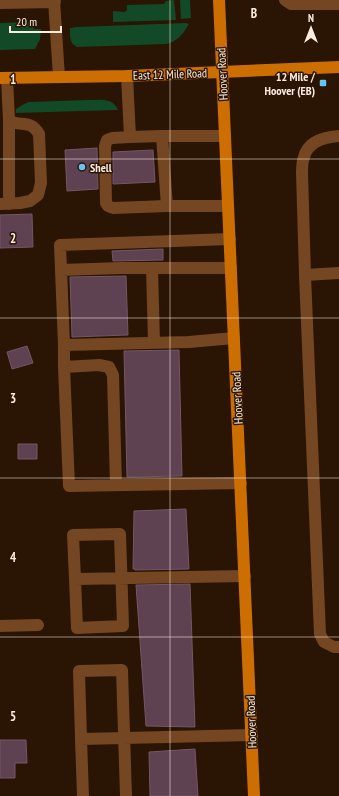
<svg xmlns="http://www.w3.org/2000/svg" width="339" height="796" font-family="'PT Sans Narrow',sans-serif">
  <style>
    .grass { fill: #124926 }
    .building { fill: #5f4252; stroke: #745666 }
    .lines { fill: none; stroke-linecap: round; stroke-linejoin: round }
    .minor { stroke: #744621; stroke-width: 12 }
    .major { stroke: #cd6e02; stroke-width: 12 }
    .grid { fill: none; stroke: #fcece0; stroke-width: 1; stroke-opacity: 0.55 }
    .poi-dot { fill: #67c4f0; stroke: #2a1403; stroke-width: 1.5 }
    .labels { text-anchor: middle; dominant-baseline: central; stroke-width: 3; stroke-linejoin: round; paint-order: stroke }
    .street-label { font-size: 12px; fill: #fcece0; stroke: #2a1403 }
    .poi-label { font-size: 12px; font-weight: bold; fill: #fcece0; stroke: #2a1403; text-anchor: end }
    .grid-label { font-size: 13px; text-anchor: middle; font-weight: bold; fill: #fcece0; stroke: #2a1403; stroke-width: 3; stroke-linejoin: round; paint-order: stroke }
  </style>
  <rect width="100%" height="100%" fill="#2a1403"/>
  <path class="grass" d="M174,0L176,20L113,22V11L125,12L127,10V5L164,4L166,1Z
    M180,0H190L191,18L181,19Z
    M32,22L34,29H41L40,39L35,49L0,50V23Z
    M186,23L189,24C184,33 177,42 166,44L77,47C69,43 70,36 70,28L76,27Z
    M87,100C99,100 113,97 118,110L16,113V109L24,104L29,102Z"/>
  <path class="building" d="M97,148L98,189L67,191L65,150Z
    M153,150L155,182L113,184V152Z
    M32,214L33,247L0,248V215Z
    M163,249V260L113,261L112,251Z
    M126,276L128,335L72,337L70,277Z
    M27,346L33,363L12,369L7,352Z
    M179,350L182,476L127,477L124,351Z
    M18,444H37V459H18Z
    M186,509L189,569L135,570V569H133L134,511Z
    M190,584L195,727L146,726L136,585Z
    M0,740H26L27,763H15V778H0Z
    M195,749L198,796H150L149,752Z"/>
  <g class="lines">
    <path class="minor" d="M54,0L59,77
      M285,0L291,4H339
      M0,3L55,2
      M127,76L130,137L112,138L107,140L105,146L106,203L108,206L113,208L167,206
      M9,120V204
      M225,136H162L167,206H228
      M339,136C325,137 308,141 304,157C302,162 302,168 302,173L305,275L320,634L324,642L334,647H339
      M130,137L162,136
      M0,204L20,203L30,201L38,195L41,183L39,134C30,118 19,128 9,120L7,78
      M152,268L154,342
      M61,270L60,245L230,239
      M305,275L339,273
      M64,345L61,270L121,268H231
      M64,367V345L189,342L234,338
      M116,485L113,375L109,367L99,365L64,367L69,486L241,483
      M75,579L77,628L123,626L120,534L73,535L75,579L245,576
      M0,626L38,625
      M81,739L83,796
      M126,796L122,670L79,671L81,739L252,735"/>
    <path class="major" d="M219,0L254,796
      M0,78L127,76L339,67"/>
  </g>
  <path class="grid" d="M170,0V796M0,159H339M0,318H339M0,478H339M0,637H339"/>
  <g class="poi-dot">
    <rect x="319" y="79" width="8" height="8" rx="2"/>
    <circle cx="82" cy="167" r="4"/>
  </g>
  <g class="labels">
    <g class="street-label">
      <text transform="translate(170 74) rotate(-2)">East 12 Mile Road</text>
      <text transform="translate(222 74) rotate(-93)">Hoover Road</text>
      <text transform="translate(237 398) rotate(-93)">Hoover Road</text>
      <text transform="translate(251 722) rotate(-92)">Hoover Road</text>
    </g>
    <g class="poi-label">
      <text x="315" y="76">12 Mile /<tspan x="315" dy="14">Hoover (EB)</tspan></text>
      <text x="90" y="167" text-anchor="start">Shell</text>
    </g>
  </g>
  <g class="grid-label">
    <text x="254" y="18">B</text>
    <text x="13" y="84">1</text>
    <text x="13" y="243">2</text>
    <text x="13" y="403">3</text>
    <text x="13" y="562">4</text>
    <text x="13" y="721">5</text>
  </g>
  <g transform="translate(311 28)" stroke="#2a1403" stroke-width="3" paint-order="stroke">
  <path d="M0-3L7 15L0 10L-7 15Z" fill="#fcece0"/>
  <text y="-6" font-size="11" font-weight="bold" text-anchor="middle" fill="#fcece0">N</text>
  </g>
  <path d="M10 26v6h51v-6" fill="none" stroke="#fcece0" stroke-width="2"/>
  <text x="16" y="26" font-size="12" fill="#fcece0" stroke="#2a1403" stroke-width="3" paint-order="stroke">20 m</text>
</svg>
